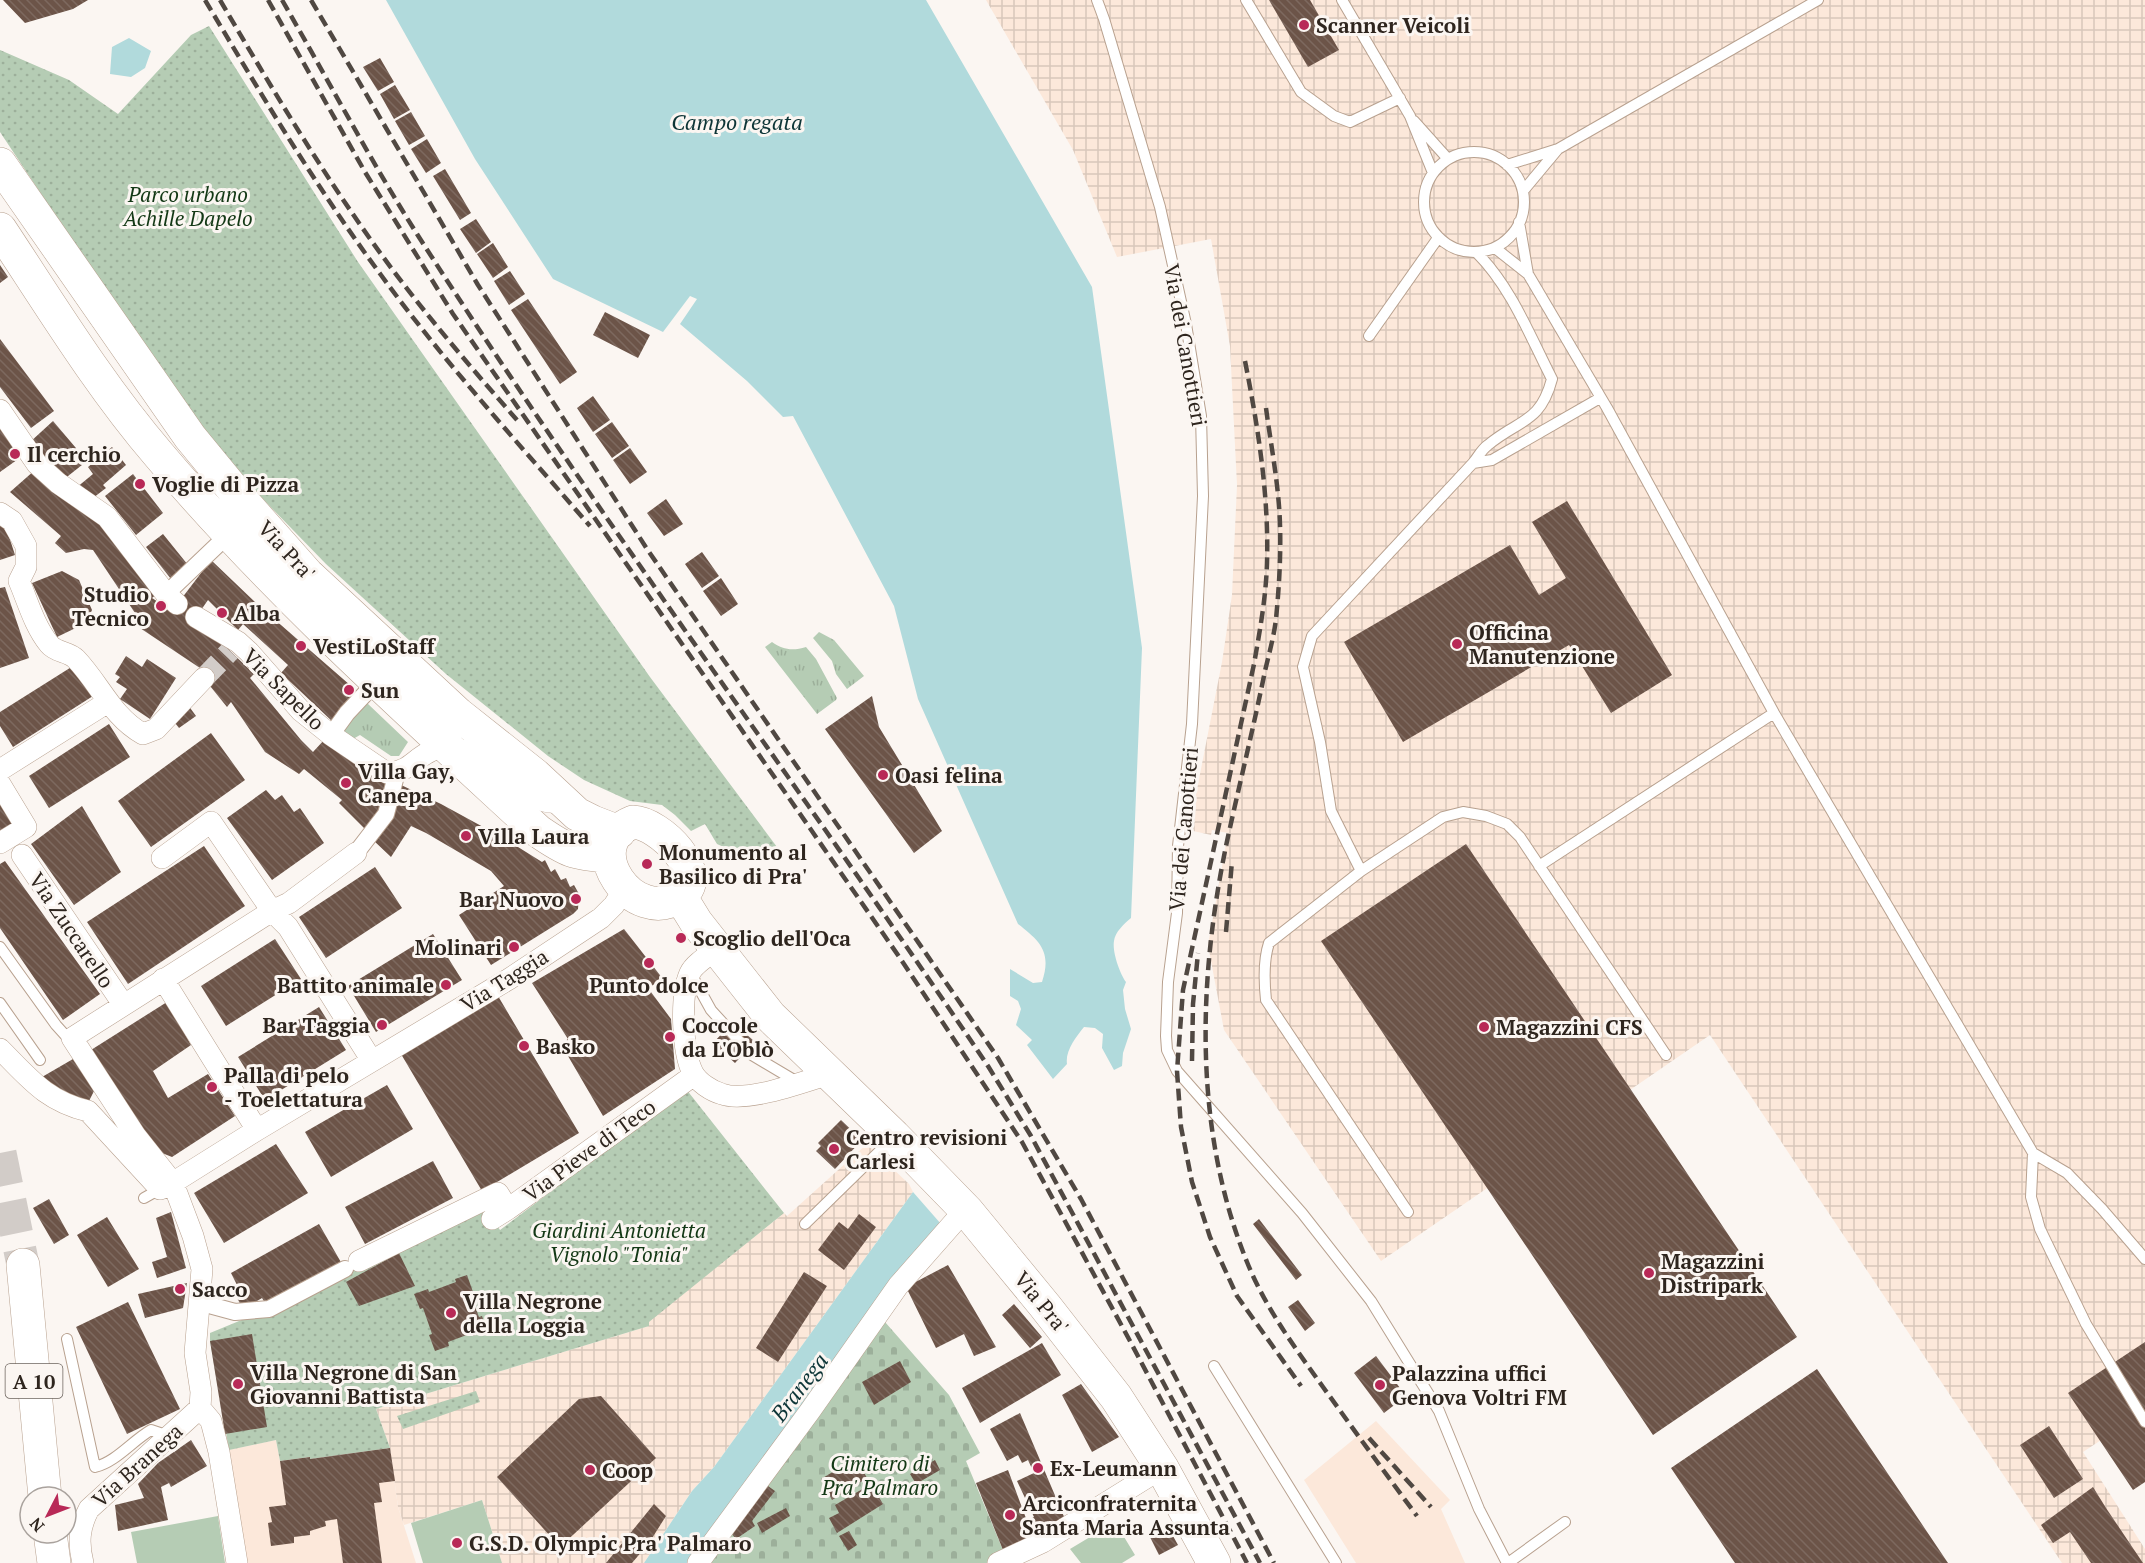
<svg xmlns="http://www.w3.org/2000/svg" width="2145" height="1563" font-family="'PT Serif',serif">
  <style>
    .built { fill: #fce8da }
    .industrial { fill: url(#industrial-grid) }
    .grass { fill: url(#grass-tufts) }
    .cemetery { fill: url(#cemetery-stones) }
    .park { fill: url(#park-dots) }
    .pitch { fill: #b5ccb4 }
    .water { fill: #b1dadc }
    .building { fill: url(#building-back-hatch) }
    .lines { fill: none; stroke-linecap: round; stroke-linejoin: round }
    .minor-tunnel { stroke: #d2ccc8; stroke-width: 21; stroke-dasharray: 21 10; stroke-linecap: butt }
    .motorway-tunnel { stroke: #d2ccc8; stroke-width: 33; stroke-dasharray: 33 16; stroke-linecap: butt }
    .service-casing { stroke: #b8a18f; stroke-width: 12 }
    .pedestrian-casing { stroke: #b8a18f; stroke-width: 18 }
    .minor-casing { stroke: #b8a18f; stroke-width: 22 }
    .primary-casing { stroke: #b8a18f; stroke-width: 34 }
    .motorway-casing { stroke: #b8a18f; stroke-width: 34 }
    .service { stroke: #fff; stroke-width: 10 }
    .pedestrian { stroke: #fff; stroke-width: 16 }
    .minor { stroke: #fff; stroke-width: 21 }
    .primary { stroke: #fff; stroke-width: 33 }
    .motorway { stroke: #fff; stroke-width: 33 }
    .rail { stroke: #504842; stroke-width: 4.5; stroke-dasharray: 12 6; stroke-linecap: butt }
    .poi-dot { fill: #b82957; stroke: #fbf6f2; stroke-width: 2 }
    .labels { text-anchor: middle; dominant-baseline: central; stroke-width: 6; stroke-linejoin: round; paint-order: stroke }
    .shield { fill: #fbf6f2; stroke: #6c645e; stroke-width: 1.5 }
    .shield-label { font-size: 20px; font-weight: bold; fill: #2e251e }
    .poi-label { font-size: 21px; font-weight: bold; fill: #2e251e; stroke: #fbf6f2; text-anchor: start }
    .park-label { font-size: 21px; font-style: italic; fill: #133815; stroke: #fbf6f2 }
    .street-label { font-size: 21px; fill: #2e251e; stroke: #fbf6f2 }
    .water-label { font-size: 22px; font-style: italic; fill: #0d3537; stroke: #fbf6f2 }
  </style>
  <defs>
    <pattern id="industrial-grid" width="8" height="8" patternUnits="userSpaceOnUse" patternTransform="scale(1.5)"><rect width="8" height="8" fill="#fce8da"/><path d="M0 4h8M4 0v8" fill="none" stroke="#d8c7bb"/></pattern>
    <pattern id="grass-tufts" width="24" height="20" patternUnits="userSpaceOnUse" patternTransform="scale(1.5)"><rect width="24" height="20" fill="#b5ccb4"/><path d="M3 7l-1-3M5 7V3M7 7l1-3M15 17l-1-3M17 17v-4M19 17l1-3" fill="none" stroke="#9caf9a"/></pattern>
    <pattern id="cemetery-stones" width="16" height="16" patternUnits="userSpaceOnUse" patternTransform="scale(1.5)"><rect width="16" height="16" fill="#b5ccb4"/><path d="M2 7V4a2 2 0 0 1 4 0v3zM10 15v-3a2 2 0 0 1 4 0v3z" fill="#9caf9a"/></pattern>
    <pattern id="park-dots" width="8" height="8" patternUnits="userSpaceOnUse" patternTransform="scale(1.5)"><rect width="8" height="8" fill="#b5ccb4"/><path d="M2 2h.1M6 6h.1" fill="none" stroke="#9caf9a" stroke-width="1.8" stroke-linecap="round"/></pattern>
    <pattern id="building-back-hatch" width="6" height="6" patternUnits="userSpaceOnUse" patternTransform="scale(1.5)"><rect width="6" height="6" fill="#6c5448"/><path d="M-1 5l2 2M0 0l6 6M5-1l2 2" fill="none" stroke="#7d695f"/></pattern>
  </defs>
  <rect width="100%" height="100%" fill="#fbf6f2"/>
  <path class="built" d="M1376,1421L1450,1500L1441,1509L1465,1563H1356L1304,1480Z
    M276,1440L280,1461L310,1457L311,1459L390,1448L398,1507L416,1563H242L223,1451Z"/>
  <path class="industrial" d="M986,0H2145V1411L2083,1452L2145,1549V1563H2062L1710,1035L1381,1261L1224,1030L1208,945L1228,833L1212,830L1211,835L1189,830L1222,662L1232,595L1237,485L1230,346L1211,239L1117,257L1073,150Z
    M867,1144L909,1184L913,1192L714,1467L692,1491L644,1563H502L482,1500L404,1525L398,1507L390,1448L376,1409L649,1326L648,1322L784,1213L787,1216Z"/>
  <path class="grass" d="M819,632L834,640L864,676L847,689L836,674L832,661L813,638Z
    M772,642C783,650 793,651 806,647L816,659L837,698L836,700L817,714L765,647Z
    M367,703L408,742L399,756H391L360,735L353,739L343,734L349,718Z"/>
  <path class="cemetery" d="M885,1322L949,1395L980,1453L966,1461L1005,1555L992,1563H708Z"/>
  <path class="park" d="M209,26L358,262L650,677L777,847L771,853L757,847L740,849L726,848L717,844L705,824L691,831L675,815L662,805L630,801L584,780L548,756L446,674L326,564L258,494L180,403L178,392L63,227L0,132V50L69,80L118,114L191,35Z
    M686,1089L784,1213L649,1322V1326L376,1409L390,1448L310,1459V1457L280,1461L276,1440L229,1450L210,1341V1333C304,1296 394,1250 484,1206L500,1230Z
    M476,1391L480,1402L403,1429L397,1416Z"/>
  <path class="pitch" d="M482,1500L502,1563H423L411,1523Z
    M218,1516L225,1563H137L131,1532Z
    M1115,1522L1135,1555L1122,1563H1081L1070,1549Z"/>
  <path class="water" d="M386,0H926L1092,287L1142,648L1131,918C1124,924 1115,932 1114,941C1112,952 1120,974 1126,982L1123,990L1125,1009L1131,1029L1123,1053L1122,1066L1114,1070L1102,1048L1103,1034L1095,1028L1084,1027C1076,1037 1065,1051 1067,1064L1053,1079L1027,1045L1032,1040L1016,1025L1021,1009L1018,1001L1010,996V969L1033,983L1042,982C1052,952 1040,941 1018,924L918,699L894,606L793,416L783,417L747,381L680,324L697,299L690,296L663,332L553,279L475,159Z
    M129,38L151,51L145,68L131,77L110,74L112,47Z
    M913,1192L941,1224L690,1563H644L692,1491L714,1467Z"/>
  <path class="building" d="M3,0H88L73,9L25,23Z
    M1269,0H1310L1339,50L1308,67Z
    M380,58L394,82L378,91L363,67Z
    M395,85L410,110L394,119L380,94Z
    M411,112L425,136L409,145L395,121Z
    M427,139L441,163L426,173L411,149Z
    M445,169L471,213L460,220L433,176Z
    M476,219L491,242L476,253L460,229Z
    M493,243L508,267L493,278L477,254Z
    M0,265L8,277L0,283Z
    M510,271L525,294L509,305L494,281Z
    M528,299L577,372L560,384L511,310Z
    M605,312L650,335L638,358L593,335Z
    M0,339L54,411L31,428L0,387Z
    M593,396L610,420L593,432L577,408Z
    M53,421L87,461L63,480L29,443Z
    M612,422L629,446L612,458L595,434Z
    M0,428L21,457L0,472Z
    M112,447L126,465L103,485L106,488L93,498L76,488L93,474L88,467Z
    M630,448L647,472L630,484L613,460Z
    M35,470L85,507L159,592L152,598L172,611L211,560L258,605L358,692L333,722L281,673L288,665L243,624L238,630L208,600L192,623L223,644L254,674L250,678L301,740L313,752L324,740L388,784L385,809L367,831L339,803L342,800L304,769L299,774L265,752L231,702L227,707L206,681L203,670L131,622L137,616L93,550L84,549L66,553L55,543L61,536L10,492Z
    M133,474L163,513L136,535L105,496Z
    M666,499L683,524L664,536L647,513Z
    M1567,501L1672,675L1611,713L1569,645L1403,742L1344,642L1510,545L1539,595L1566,578L1532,522Z
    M4,521L15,555L0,560V522Z
    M163,534L188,565L171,579L146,547Z
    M702,552L719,576L702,588L685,564Z
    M62,571L79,580L92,610L86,623L57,637L32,583Z
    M721,578L738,604L721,616L703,591Z
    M5,587L29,658L0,668V588Z
    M126,656L142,667L147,659L176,678L150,719L120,699L127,689L116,682L120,677L115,674Z
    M73,666L93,696L13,747L0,726V712Z
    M872,696L879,727L942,831L914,853L825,729Z
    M188,705L196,716L179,728L171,718Z
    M109,724L130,757L49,808L29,776Z
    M211,733L245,780L151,847L118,801Z
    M399,784L441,804L507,840L542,862L545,860L551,872L555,869L561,880L566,878L570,887L574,885L579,894L578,909L573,914L491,965L459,915L504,886L491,871L426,833L411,826L391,857L373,840Z
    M266,790L275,800L282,795L294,812L300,808L324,843L272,880L227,818Z
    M0,803L16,829L0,838Z
    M82,806L121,872L74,905L31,844Z
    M1466,844L1797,1337L1653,1435L1321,941Z
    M204,846L245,906L128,984L87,922Z
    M5,861L100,994L63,1020L0,928V864Z
    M375,867L402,908L326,958L299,917Z
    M624,929L663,979L648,988L671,1019L675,1069L603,1116L561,1044L568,1039L532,983Z
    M433,934L462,980L376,1032L348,986Z
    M275,939L301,979L226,1026L201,986Z
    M498,996L579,1133L482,1191L401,1054Z
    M167,1002L191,1045L153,1071L168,1098L208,1074L235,1116L172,1157L157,1151L91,1050Z
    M319,1007L346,1050L265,1100L238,1057Z
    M733,1022L755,1042L735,1063L713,1043Z
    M73,1059L95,1089L88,1103L71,1107L42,1077Z
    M387,1085L413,1129L331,1177L305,1132Z
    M841,1120L862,1140L835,1169L816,1151L821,1146L818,1143Z
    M276,1144L308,1193L224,1243L194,1193Z
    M433,1161L453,1198L365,1244L345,1207Z
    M49,1199L69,1235L54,1244L33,1208Z
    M171,1212L186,1268L157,1278L152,1262L167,1257L156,1218Z
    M859,1214L876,1227L844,1270L818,1250L839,1222L848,1229Z
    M107,1217L139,1269L108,1287L77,1235Z
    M1259,1219L1302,1275L1296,1280L1253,1224Z
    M319,1224L342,1264L267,1306L262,1298L243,1309L236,1296L241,1293L231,1273Z
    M399,1253L415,1286L359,1306L346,1282Z
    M948,1265L996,1347L974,1356L964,1334L936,1348L906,1287Z
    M804,1272L827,1286L778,1362L756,1348Z
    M467,1275L473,1292L470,1293L479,1317L482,1316L487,1331L473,1336L472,1333L448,1342L449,1346L435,1351L429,1335L432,1334L423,1308L420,1309L414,1294L428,1289L429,1292L456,1282L455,1279Z
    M187,1283L183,1308L145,1318L138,1294Z
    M1298,1300L1315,1323L1305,1331L1288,1307Z
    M128,1302L180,1409L127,1434L76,1327Z
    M1014,1304L1042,1337L1030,1348L1002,1315Z
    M252,1334L267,1427L225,1434L210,1341Z
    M2145,1342V1482L2133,1490L2068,1393Z
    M1042,1343L1061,1375L980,1423L962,1388Z
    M1376,1356L1406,1396L1384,1413L1354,1373Z
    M900,1361L911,1382L874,1405L862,1382Z
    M1817,1369L1905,1499L1948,1563H1735L1671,1468Z
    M1081,1384L1119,1437L1092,1452L1062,1395Z
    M601,1396L656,1458L560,1547L497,1477L579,1399Z
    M1020,1413L1065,1519L1051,1528L1003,1550L976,1483L1008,1470L1027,1521L1034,1517L1017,1481L1034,1473L1028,1460L1022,1463L1018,1455L1007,1461L990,1429Z
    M2049,1426L2083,1479L2054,1498L2020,1445Z
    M191,1440L207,1466L171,1487L169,1483L161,1487L168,1520L118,1531L115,1505L144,1498L138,1484L158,1463Z
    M390,1448L395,1481L379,1483L382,1502L374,1503L382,1563H343L337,1519L325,1521L326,1526L310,1531V1535L294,1537V1543L271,1546L268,1523L272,1522L269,1507L286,1505L280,1461L310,1457V1459Z
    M856,1458L867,1478L832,1500L821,1479Z
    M935,1460L940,1470L916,1484L910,1474Z
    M871,1484L883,1504L837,1533L829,1518L839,1513L835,1505Z
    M768,1486L775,1491L752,1521L755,1526L736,1539L731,1533Z
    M2093,1487L2106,1508L2143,1563H2091L2070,1532L2053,1543L2041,1525Z
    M654,1504L666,1516L649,1543L632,1563H606Z
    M786,1508L790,1516L762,1533L757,1523Z
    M1168,1527L1178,1545L1159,1555L1150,1537Z
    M849,1531L857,1545L848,1551L839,1536Z"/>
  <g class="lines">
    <path class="minor-tunnel" d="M204,678L230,651"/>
    <path class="motorway-tunnel" d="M0,1153L23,1265"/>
    <defs>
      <path id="service" d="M1097,0L1104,19L1160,207L1186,324L1201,416L1203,496L1192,724L1178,846L1177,913L1168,982L1166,1036L1167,1050L1177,1071L1302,1213L1371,1301L1439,1411L1479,1509L1507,1563
        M1246,0L1301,92L1334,116L1350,122L1400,98
        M1342,0L1410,116L1433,173
        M1414,121L1448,159
        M1424 202a50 50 0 1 1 100 0a50 50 0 1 1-100 0Z
        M1507,165L1558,149L1818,0
        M1523,191L1558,149
        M1519,222L1528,274L1607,408L1774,713L2033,1153L2067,1173L2102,1209L2145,1259
        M1495,248L1528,274
        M1369,336L1438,238
        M1473,463L1492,460L1600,398
        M1539,866L1774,713
        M1361,871L1331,811L1320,742L1303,667L1312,636L1473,463C1478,457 1482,449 1488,445C1519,419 1540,424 1552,379C1530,336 1511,287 1477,253
        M0,947L56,1025L65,1035L72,1038
        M690,972L711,1010L752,1055L799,1083
        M0,1003L40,1060
        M2033,1153L2031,1197L2040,1229L2086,1324L2145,1422
        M144,1198L160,1189
        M1408,1212L1266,1000C1264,981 1263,961 1269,943L1361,871L1443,817L1463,812L1486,816L1507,824L1520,837L1666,1055
        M805,1224L892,1139
        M67,1339L95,1467C116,1462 132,1441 151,1430L169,1436
        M1214,1366L1336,1563
        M1508,1563L1565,1522"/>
      <path id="pedestrian" d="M166,594L229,534
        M331,735L347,713L377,681
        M356,853L386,814L397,772
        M198,1302L235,1312L269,1309L345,1269"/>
      <path id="minor" d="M0,410L37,464L58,483L107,517L166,594L177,604
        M0,513L12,521L26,546V567L19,581C28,602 34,625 49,644C56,653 68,651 76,659C100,684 112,717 143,734L156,729L204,678
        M196,617L238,642L249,652L301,711L331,735L387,773C411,771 412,760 431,751C442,745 474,751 485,757C508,770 533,810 561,801
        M0,770L108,702
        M0,784L26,827L0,843
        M22,855L123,1004
        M162,858L211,822L272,911L288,927L372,1061
        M717,949C709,955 694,964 690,973C680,995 682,1052 693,1073C698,1082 711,1091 722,1094C746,1103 804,1082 829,1074
        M163,979L257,1130
        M0,1049C29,1078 46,1101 88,1111L160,1189L166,1187L257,1130L509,979L601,918L614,905L625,888
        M492,1219L508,1209
        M359,1261L498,1193L508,1209L694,1075
        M200,1408L211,1421L219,1452L237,1563
        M83,1563C78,1543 79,1527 89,1509L200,1408L201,1392L195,1353L202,1269L193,1236L173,1183L135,1135L72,1038L272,911L289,903L356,853
        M698,1563L810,1411L898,1286L956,1220L967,1211
        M998,1563L1043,1542L1162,1468"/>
      <path id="primary" d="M0,164L190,437L246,505L307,574L458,714L535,775L577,814L593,822L619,832
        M0,229C51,306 99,385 159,455C274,591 407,710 538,831C567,851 574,854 609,856
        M633,822C660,823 711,874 680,896C634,928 576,845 633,822Z
        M680,896L696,922L770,1016L894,1136L967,1211L1045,1306L1116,1397L1162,1468L1214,1563"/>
      <path id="motorway" d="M23,1265L45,1497
        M50,1533L54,1563"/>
    </defs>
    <use href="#service" class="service-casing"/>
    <use href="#pedestrian" class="pedestrian-casing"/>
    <use href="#minor" class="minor-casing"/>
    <use href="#primary" class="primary-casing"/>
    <use href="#motorway" class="motorway-casing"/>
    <use href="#service" class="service"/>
    <use href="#pedestrian" class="pedestrian"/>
    <use href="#minor" class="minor"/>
    <use href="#primary" class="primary"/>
    <use href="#motorway" class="motorway"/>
    <path class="rail" d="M205,0C261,94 316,187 381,275C445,363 519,444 590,526
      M220,0C274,92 328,183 392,269C431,321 474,371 517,420
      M268,0L365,172L453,314L900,958L1022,1142L1130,1341L1247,1563
      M282,0C327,78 369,158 417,234C598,517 800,787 988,1066L1031,1136L1260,1563
      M311,0L478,285L647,549L998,1058L1081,1199L1274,1563
      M1245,361C1258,427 1269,495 1267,563C1266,597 1260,630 1254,664L1183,990L1177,1071L1181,1127L1192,1182L1210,1237L1237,1296L1301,1386
      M1266,408C1271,446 1279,486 1280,525C1281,556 1279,588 1276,619C1274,636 1269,654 1265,671C1254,725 1241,778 1229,832C1198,973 1192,1126 1247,1262C1265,1307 1295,1348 1323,1387C1354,1430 1385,1473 1417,1516
      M1226,932L1232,861
      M1192,1061L1193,1004L1198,953
      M1369,1438L1431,1507"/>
  </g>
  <g class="poi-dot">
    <circle cx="1304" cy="25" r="6"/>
    <circle cx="15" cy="454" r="6"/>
    <circle cx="140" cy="484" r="6"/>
    <circle cx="161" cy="606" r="6"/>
    <circle cx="222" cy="613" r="6"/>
    <circle cx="1457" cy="644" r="6"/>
    <circle cx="301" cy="646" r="6"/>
    <circle cx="349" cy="690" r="6"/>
    <circle cx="883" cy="775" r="6"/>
    <circle cx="346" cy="783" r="6"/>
    <circle cx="466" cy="836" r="6"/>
    <circle cx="647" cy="864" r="6"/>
    <circle cx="576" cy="899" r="6"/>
    <circle cx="681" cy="938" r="6"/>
    <circle cx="514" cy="947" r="6"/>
    <circle cx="649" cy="963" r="6"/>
    <circle cx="446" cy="985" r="6"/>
    <circle cx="382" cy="1025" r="6"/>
    <circle cx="1484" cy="1027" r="6"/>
    <circle cx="670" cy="1037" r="6"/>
    <circle cx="524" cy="1046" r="6"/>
    <circle cx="212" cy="1087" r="6"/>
    <circle cx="834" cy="1149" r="6"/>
    <circle cx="1649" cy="1273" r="6"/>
    <circle cx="180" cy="1289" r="6"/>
    <circle cx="451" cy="1313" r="6"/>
    <circle cx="238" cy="1384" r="6"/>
    <circle cx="1380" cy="1385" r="6"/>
    <circle cx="1038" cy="1468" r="6"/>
    <circle cx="590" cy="1470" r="6"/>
    <circle cx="1010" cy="1515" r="6"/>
    <circle cx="457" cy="1543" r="6"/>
  </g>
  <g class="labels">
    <rect class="shield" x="5.5" y="1364" width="57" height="34" rx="4.5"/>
    <g class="shield-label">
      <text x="34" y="1381">A 10</text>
    </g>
    <g class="poi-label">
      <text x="1316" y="25">Scanner Veicoli</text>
      <text x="27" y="454">Il cerchio</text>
      <text x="152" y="484">Voglie di Pizza</text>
      <text x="149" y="594" text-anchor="end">Studio<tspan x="149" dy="24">Tecnico</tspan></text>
      <text x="234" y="613">Alba</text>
      <text x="1469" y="632">Officina<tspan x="1469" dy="24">Manutenzione</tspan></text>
      <text x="313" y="646">VestiLoStaff</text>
      <text x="361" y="690">Sun</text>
      <text x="358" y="771">Villa Gay,<tspan x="358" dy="24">Canepa</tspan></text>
      <text x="895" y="775">Oasi felina</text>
      <text x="478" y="836">Villa Laura</text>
      <text x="659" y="852">Monumento al<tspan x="659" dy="24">Basilico di Pra'</tspan></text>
      <text x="564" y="899" text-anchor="end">Bar Nuovo</text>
      <text x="693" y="938">Scoglio dell'Oca</text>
      <text x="502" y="947" text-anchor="end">Molinari</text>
      <text x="434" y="985" text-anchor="end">Battito animale</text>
      <text x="649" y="985" text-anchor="middle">Punto dolce</text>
      <text x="370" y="1025" text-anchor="end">Bar Taggia</text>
      <text x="682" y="1025">Coccole<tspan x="682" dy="24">da L'Oblò</tspan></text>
      <text x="1496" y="1027">Magazzini CFS</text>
      <text x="536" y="1046">Basko</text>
      <text x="224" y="1075">Palla di pelo<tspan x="224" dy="24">- Toelettatura</tspan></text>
      <text x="846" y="1137">Centro revisioni<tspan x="846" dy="24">Carlesi</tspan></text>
      <text x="1661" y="1261">Magazzini<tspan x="1661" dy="24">Distripark</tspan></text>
      <text x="192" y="1289">Sacco</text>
      <text x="463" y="1301">Villa Negrone<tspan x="463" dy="24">della Loggia</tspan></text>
      <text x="250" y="1372">Villa Negrone di San<tspan x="250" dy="24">Giovanni Battista</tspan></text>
      <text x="1392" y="1373">Palazzina uffici<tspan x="1392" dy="24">Genova Voltri FM</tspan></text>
      <text x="1050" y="1468">Ex-Leumann</text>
      <text x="602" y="1470">Coop</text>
      <text x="1022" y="1503">Arciconfraternita<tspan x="1022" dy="24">Santa Maria Assunta</tspan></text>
      <text x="469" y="1543">G.S.D. Olympic Pra' Palmaro</text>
    </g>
    <g class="park-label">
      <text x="188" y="194">Parco urbano<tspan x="188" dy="24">Achille Dapelo</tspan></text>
      <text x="619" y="1230">Giardini Antonietta<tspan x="619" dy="24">Vignolo "Tonia"</tspan></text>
      <text x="880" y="1463">Cimitero di<tspan x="880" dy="24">Pra' Palmaro</tspan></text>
    </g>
    <g class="street-label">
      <text transform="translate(1186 345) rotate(80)">Via dei Canottieri</text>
      <text transform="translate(287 550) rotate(47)">Via Pra'</text>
      <text transform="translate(284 689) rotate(45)">Via Sapello</text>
      <text transform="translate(1183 829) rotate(-85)">Via dei Canottieri</text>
      <text transform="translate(72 930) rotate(56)">Via Zuccarello</text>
      <text transform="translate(504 980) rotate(-32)">Via Taggia</text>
      <text transform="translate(589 1150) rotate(-36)">Via Pieve di Teco</text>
      <text transform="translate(1042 1302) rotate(51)">Via Pra'</text>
      <text transform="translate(137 1465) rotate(-42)">Via Branega</text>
    </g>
    <g class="water-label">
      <text x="737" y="121">Campo regata</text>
      <text transform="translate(799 1387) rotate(-53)">Branega</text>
    </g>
  </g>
  <g transform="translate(48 1515) rotate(228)"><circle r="28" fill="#fbf6f2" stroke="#a9a29d" stroke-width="1.5"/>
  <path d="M0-4.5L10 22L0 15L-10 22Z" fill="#b82957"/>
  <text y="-9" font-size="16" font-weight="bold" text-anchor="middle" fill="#2e251e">N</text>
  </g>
</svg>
